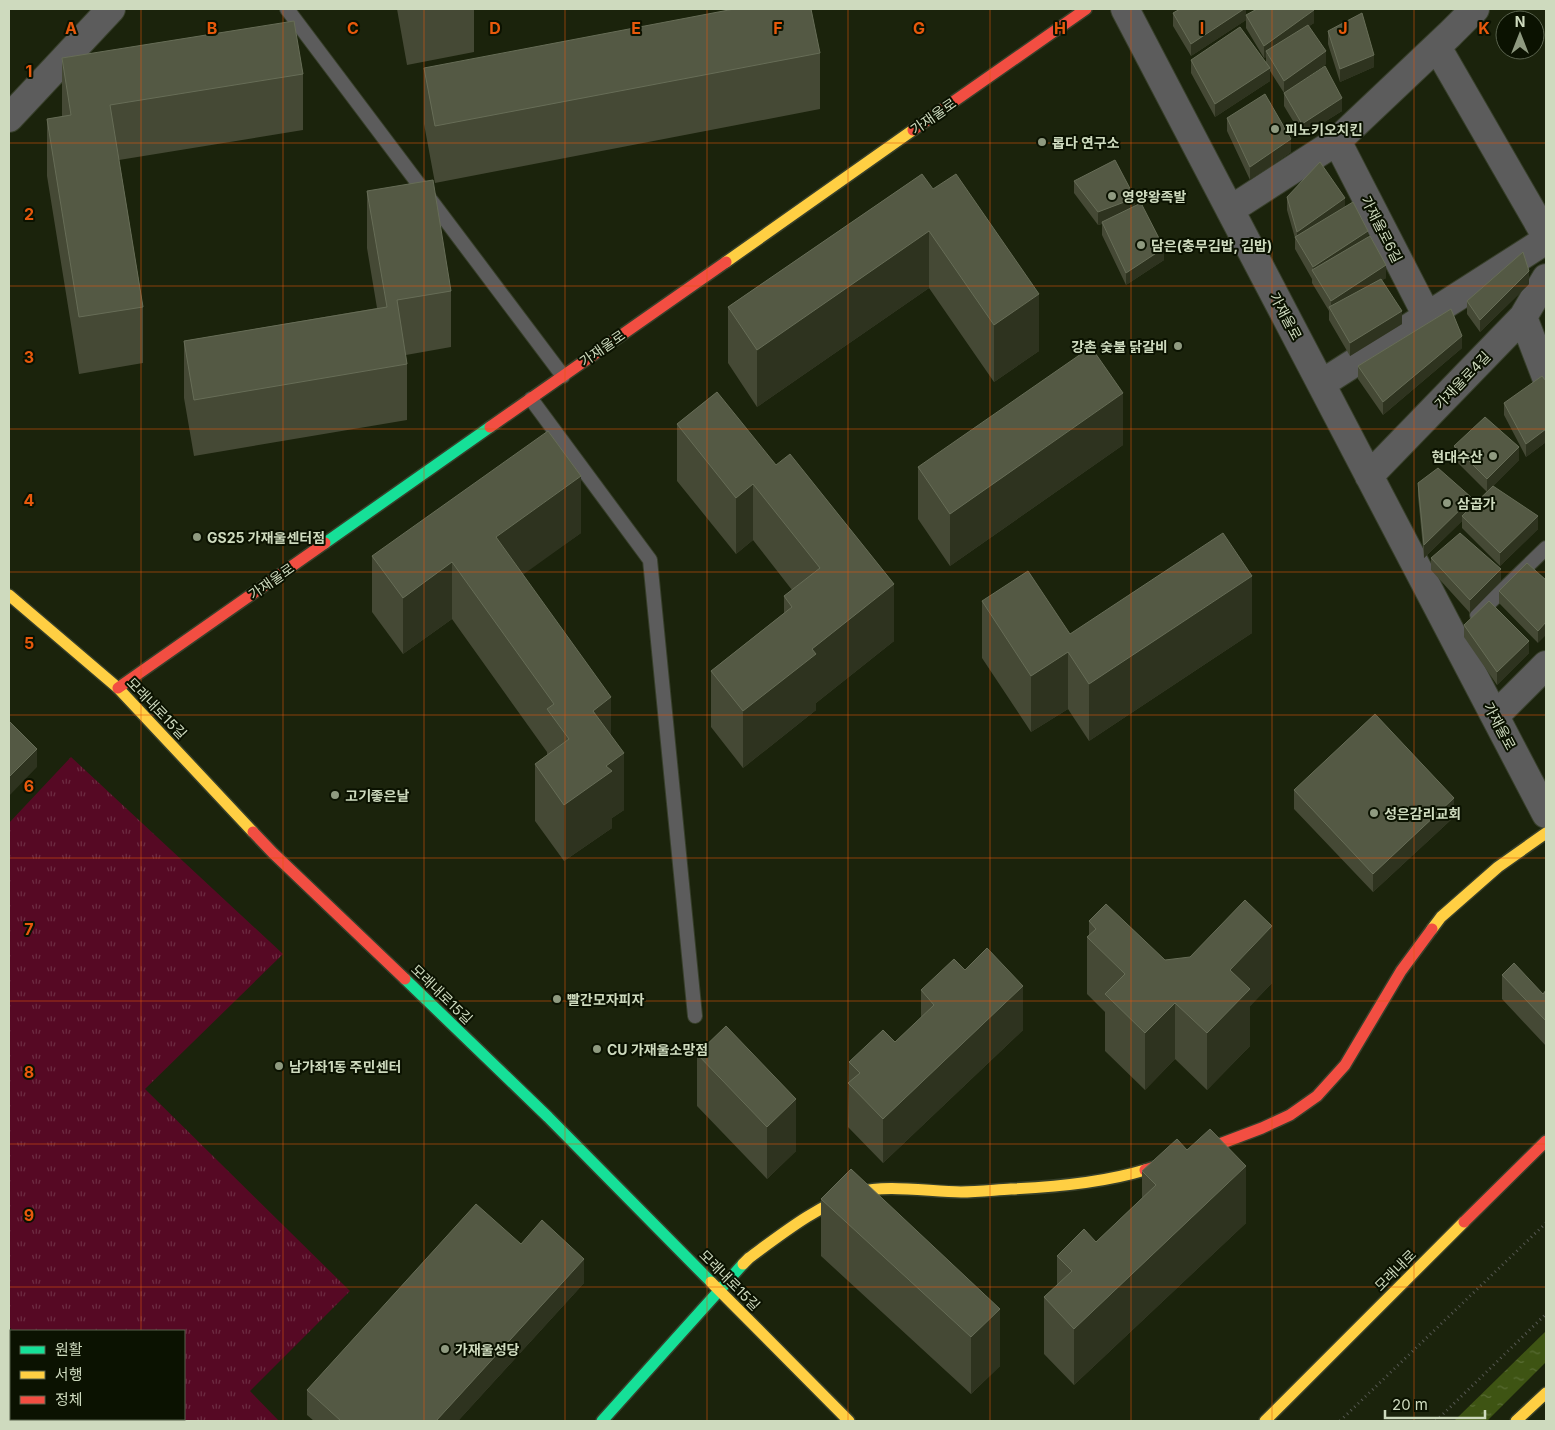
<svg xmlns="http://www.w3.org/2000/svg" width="1555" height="1430" font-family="Inter,'Noto Sans KR',sans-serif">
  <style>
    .grass { fill: url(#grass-tufts) }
    .water { fill: url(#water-ripples) }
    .pier { fill: #1b230c }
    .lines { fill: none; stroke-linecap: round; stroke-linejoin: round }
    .lane-casing { stroke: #373f2a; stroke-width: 16 }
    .street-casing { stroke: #373f2a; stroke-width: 30 }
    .fast-casing { stroke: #373f2a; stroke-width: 14 }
    .slow-casing { stroke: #373f2a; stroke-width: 14 }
    .jam-casing { stroke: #373f2a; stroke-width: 14 }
    .path { stroke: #565852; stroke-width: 3; stroke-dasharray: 1 4; stroke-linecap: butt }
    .lane { stroke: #5c5c5c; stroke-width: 14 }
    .street { stroke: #5c5c5c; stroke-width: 28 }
    .fast { stroke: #16e098; stroke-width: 11 }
    .slow { stroke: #ffcf43; stroke-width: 11 }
    .jam { stroke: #f24e42; stroke-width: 11 }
    .wall { fill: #454935 }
    .shaded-wall { fill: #2e331f }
    .building { fill: #545944; stroke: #676d57 }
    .grid { fill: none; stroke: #e8590c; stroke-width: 1; stroke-opacity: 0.55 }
    .poi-dot { fill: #8f9a80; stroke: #0b1201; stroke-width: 2 }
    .labels { text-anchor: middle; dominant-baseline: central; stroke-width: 4; stroke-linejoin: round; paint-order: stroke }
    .street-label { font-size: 14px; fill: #cedabe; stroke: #0b1201 }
    .poi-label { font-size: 14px; font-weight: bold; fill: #cedabe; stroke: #0b1201; text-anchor: start }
    .grid-label { font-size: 16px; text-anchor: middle; font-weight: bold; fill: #e8590c; stroke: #0b1201; stroke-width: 4; stroke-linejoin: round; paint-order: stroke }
  </style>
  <defs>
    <pattern id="grass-tufts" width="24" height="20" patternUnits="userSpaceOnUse" patternTransform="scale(1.25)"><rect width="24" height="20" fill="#560924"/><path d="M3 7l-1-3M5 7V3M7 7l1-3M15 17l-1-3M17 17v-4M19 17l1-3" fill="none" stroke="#6d2c42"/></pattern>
    <pattern id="water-ripples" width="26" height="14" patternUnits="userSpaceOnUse" patternTransform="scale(1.25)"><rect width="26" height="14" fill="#3e5413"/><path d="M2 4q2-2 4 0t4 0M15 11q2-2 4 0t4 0" fill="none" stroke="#596c34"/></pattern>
  </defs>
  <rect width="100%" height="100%" fill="#1b230c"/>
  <path class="grass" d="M71,757L283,954L145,1089L350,1291L250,1391L279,1421H112L109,1419H184V1331H14L9,1327V823Z"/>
  <path class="water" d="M1546,1331V1421H1454Z"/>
  <path class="pier" d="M1546,1362V1421H1487Z"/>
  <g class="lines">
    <defs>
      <path id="lane" d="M287,9L563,376
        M531,399L650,560L695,1016
        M1477,615L1546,548"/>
      <path id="street" d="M1125,9L1546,814
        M1437,47L1546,236
        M9,118L111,9
        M1337,141L1427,316
        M1230,210L1337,141L1450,34L1475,9
        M1523,317L1546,377
        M1321,384L1546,240
        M1369,476L1523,317L1546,278
        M1495,716L1546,665"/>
      <path id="fast" d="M325,543L490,427
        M405,979L548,1117L711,1282
        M602,1421L743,1264"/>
      <path id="slow" d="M726,262L913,130
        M9,595L118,688L253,832
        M1432,929L1441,917L1498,867L1546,833
        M743,1264L749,1258C783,1233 818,1205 859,1192C886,1184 932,1192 961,1192C978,1192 994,1190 1011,1189C1056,1187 1102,1183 1145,1170
        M711,1282L849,1421
        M1265,1421L1464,1222
        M1516,1421L1546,1393"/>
      <path id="jam" d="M913,130L1086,9
        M490,427L726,262
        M118,688L325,543
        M253,832L273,853L405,979
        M1145,1170L1180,1159L1262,1128L1290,1115L1317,1096L1345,1065L1401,971L1432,929
        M1464,1222L1546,1141"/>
    </defs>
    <use href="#lane" class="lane-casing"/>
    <use href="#street" class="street-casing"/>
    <use href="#fast" class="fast-casing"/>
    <use href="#slow" class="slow-casing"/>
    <use href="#jam" class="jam-casing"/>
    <path class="path" d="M1340,1421L1546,1223
      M1436,1421L1546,1314"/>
    <use href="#lane" class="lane"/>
    <use href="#street" class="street"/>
    <use href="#fast" class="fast"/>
    <use href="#slow" class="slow"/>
    <use href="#jam" class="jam"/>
  </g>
  <path class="wall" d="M397,9H474V52L407,65Z
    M1246,9V15L1314,23L1309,26L1326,64L1284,93L1342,111L1302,136L1284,106V93L1270,71V81L1215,117L1191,73V60L1266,62V57L1264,58L1246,28V20L1191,56L1173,26V13Z
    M1328,31L1374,67L1340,82L1328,44Z
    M820,53V109L435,183L424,124V68Z
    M62,58L303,74V130L119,160L143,307V363L79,374L47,176V119L62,117Z
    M1227,118L1291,152L1250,180L1227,131Z
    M922,174L1039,351L994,382L929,288L757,407L728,363V307Z
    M1074,181L1135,206L1164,260L1126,285L1102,235V224L1098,225L1074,193Z
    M367,191L451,291V347L406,355L407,364V420L194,456L184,398V341L377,308L367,248Z
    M1287,197L1345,207L1368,237L1386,278L1382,280L1402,324L1350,356L1329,320V311L1312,283V279L1295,249V238L1287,210Z
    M1529,284L1480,332L1467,314V301Z
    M1462,348L1383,415L1358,379V366Z
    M1546,381V442L1526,457L1504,415V403Z
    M717,392L894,641L816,703V710L743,768L711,727V671L784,613V596L792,590L753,540L736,554L677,481V424Z
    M1123,445L950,566L918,519V467Z
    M1454,446L1519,460L1490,489L1538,529L1500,566L1462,528V521L1424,558L1418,496V483L1472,506L1487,492L1454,459Z
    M581,533L522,574L611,736L624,810L612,818V828L564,861L535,821V764L547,755V752L452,619L403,654L372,612V556Z
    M1431,558L1501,581L1470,613L1431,570Z
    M1546,580L1538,643L1499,603V591Z
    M982,601L1070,634L1252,633L1089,741L1068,709L1031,732L982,658Z
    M1464,625L1529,653L1497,685L1464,637Z
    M1294,790L1454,817L1373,892L1294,809Z
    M1089,921L1165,960L1272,983L1250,1006V1046L1207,1090L1175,1059L1145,1090L1105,1051V1012L1087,994V937L1089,936Z
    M1502,975L1543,994L1546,990V1046L1502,999Z
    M921,990L1023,1030L883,1163L848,1127L849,1062L895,1042L921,1018Z
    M697,1054L796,1151L767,1179L697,1106Z
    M851,1169L1000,1366L971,1394L821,1256V1199Z
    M1142,1171L1246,1223L1074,1385L1044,1354V1297L1057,1285V1256L1096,1242L1142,1198Z
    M521,1244L584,1283L458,1421H314L307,1415V1390Z"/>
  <path class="shaded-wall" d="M1244,9H1246V20L1191,56V44Z
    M1314,10V23L1268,55L1266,51V57L1264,58V46Z
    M1326,51V64L1284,93V81Z
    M1374,55V67L1340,82V69Z
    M1270,68V81L1215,117V104Z
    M1342,98V111L1302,136V124Z
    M1291,139V152L1250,180V167Z
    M1135,198V211L1098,225V212Z
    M1345,198V211L1297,240V232Z
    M929,231V288L757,407V350Z
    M1368,231V244L1313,271V267Z
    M1164,248V260L1126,285V273Z
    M1386,265V278L1332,313L1331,310V301Z
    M1529,271V284L1480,332V320Z
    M1039,294V351L994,382V325Z
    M1402,311V324L1350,356V343Z
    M1462,336V348L1383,415V402Z
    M1123,393V445L950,566V514Z
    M1546,429V442L1526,457V444Z
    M1519,447V460L1487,492V479Z
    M581,476V533L496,594V537Z
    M753,484V540L736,554V498Z
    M1472,498V511L1462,516V521L1424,558V545Z
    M1538,516V529L1500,566V553Z
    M452,562V619L403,654V598Z
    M1501,569V581L1470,613V600Z
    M1252,576V633L1089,741V684Z
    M894,584V641L816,703V710L743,768V711L812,649Z
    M1546,622V635L1538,643V631Z
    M1529,641V653L1497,685V672Z
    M1068,652V709L1031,732V676Z
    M611,697V754L593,711Z
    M37,749V767L9,796V777Z
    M624,753V810L612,818V828L564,861V805L606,766Z
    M1454,798V817L1373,892V874Z
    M1272,926V983L1250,1006V1046L1207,1090V1033L1230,970Z
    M1023,986V1030L883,1163V1119Z
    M1175,1003V1059L1145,1090V1033Z
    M796,1099V1151L767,1179V1127Z
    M1246,1166V1223L1074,1385V1329Z
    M584,1259V1283L458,1421H436Z
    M1000,1309V1366L971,1394V1337Z"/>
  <path class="building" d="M734,9H811L820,53L435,126L424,68Z
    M1180,9H1244L1191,44L1173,13Z
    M1257,9H1313L1314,10L1264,46L1246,15Z
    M1362,13L1374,55L1340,69L1328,31Z
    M294,21L303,74L110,105L143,307L79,317L47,119L71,115L62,58Z
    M1308,25L1326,51L1284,81L1266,51Z
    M1240,27L1270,68L1215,104L1191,60Z
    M1325,66L1342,98L1302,124L1284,93Z
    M1265,94L1291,139L1250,167L1227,118Z
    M1115,160L1135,198L1098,212L1074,181Z
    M1320,162L1345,198L1297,232L1287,197Z
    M922,174L933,189L956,174L1039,294L994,325L929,231L757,350L728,307Z
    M433,180L451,291L397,300L407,364L194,400L184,341L387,307L367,191Z
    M1353,202L1368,231L1313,267L1295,237Z
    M1141,203L1164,248L1126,273L1102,222Z
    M1370,236L1386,265L1331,301L1312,270Z
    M1523,252L1529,271L1480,320L1467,301Z
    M1381,279L1402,311L1350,343L1329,307Z
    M1451,309L1462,336L1383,402L1358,366Z
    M1091,347L1123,393L950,514L918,467Z
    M1542,376L1546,381V429L1526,444L1504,403Z
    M717,392L776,465L790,454L894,584L812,649L816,654L743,711L711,671L792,607L784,596L820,568L753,484L736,498L677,424Z
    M1485,417L1519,447L1487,479L1454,446Z
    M548,431L581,476L496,537L611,697L593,711L624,753L606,766L612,771L564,805L535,764L569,739L547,709L554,704L452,562L403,598L372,556Z
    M1438,468L1472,498L1424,545L1418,483Z
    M1493,486L1538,516L1500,553L1462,516Z
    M1223,533L1252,576L1089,684L1068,652L1031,676L982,601L1028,571L1070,634Z
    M1460,533L1501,569L1470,600L1431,558Z
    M1527,563L1546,580V622L1538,631L1499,591Z
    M1489,601L1529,641L1497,672L1464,625Z
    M1375,714L1454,798L1373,874L1294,790Z
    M9,721L37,749L9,777Z
    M1245,900L1272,926L1230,970L1250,989L1207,1033L1175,1003L1145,1033L1105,994L1125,974L1087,937L1096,929L1089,921L1106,904L1165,960L1190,957Z
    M987,948L1023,986L883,1119L848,1083L860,1073L849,1062L883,1030L895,1042L934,1005L921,990L954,959L965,970Z
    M1514,963L1543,994L1546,990V1021L1502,975Z
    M726,1026L796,1099L767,1127L697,1054Z
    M1210,1129L1246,1166L1074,1329L1044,1297L1072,1271L1057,1256L1084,1229L1096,1242L1156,1185L1142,1171L1177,1139L1187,1150Z
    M851,1169L1000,1309L971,1337L821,1199Z
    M476,1204L521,1244L542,1220L584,1259L436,1421H341L307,1390Z"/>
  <path class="grid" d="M141,9V1331M283,9V1421M424,9V1421M565,9V1421M707,9V1421M848,9V1421M990,9V1421M1131,9V1421M1272,9V1421M1414,9V1421M9,143H1546M9,286H1546M9,429H1546M9,572H1546M9,715H1546M9,858H1546M9,1001H1546M9,1144H1546M9,1287H1546M141,1419V1421"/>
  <g class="poi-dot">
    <circle cx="1275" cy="129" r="5"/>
    <circle cx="1042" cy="142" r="5"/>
    <circle cx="1112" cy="196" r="5"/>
    <circle cx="1141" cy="245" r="5"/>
    <circle cx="1178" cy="346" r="5"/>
    <circle cx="1493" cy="456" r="5"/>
    <circle cx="1447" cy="503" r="5"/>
    <circle cx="197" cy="537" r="5"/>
    <circle cx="335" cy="795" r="5"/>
    <circle cx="1374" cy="813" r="5"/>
    <circle cx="557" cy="999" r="5"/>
    <circle cx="597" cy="1049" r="5"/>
    <circle cx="279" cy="1066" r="5"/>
    <circle cx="445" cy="1349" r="5"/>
  </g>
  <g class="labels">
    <g class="street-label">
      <text transform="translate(933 116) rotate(-35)">가재울로</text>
      <text transform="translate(1382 229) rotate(63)">가재울로6길</text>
      <text transform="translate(1286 316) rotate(62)">가재울로</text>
      <text transform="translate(602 348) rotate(-35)">가재울로</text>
      <text transform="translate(1462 380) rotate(-46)">가재울로4길</text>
      <text transform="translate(271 581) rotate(-35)">가재울로</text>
      <text transform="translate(157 708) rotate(46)">모래내로15길</text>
      <text transform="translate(1500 726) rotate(62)">가재울로</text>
      <text transform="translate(442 994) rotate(44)">모래내로15길</text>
      <text transform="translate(1395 1270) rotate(-45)">모래내로</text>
      <text transform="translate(730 1280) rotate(45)">모래내로15길</text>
    </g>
    <g class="poi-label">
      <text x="1285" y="129">피노키오치킨</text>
      <text x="1052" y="142">롭다 연구소</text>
      <text x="1122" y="196">영양왕족발</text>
      <text x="1151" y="245">담은(충무김밥, 김밥)</text>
      <text x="1168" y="346" text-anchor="end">강촌 숯불 닭갈비</text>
      <text x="1483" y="456" text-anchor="end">현대수산</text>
      <text x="1457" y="503">삼곱가</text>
      <text x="207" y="537">GS25 가재울센터점</text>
      <text x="345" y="795">고기좋은날</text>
      <text x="1384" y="813">성은감리교회</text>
      <text x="567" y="999">빨간모자피자</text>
      <text x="607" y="1049">CU 가재울소망점</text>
      <text x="289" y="1066">남가좌1동 주민센터</text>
      <text x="455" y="1349">가재울성당</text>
    </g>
  </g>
  <g class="grid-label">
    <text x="71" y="34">A</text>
    <text x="212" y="34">B</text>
    <text x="353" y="34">C</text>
    <text x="495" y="34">D</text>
    <text x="636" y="34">E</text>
    <text x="778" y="34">F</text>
    <text x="919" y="34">G</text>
    <text x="1060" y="34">H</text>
    <text x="1202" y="34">I</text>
    <text x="1343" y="34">J</text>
    <text x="1484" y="34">K</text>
    <text x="29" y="77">1</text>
    <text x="29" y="220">2</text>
    <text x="29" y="363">3</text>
    <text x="29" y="506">4</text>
    <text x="29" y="649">5</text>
    <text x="29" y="792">6</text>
    <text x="29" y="935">7</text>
    <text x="29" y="1078">8</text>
    <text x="29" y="1221">9</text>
  </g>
  <rect width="1555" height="1430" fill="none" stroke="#cedabe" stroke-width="20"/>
  <rect x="10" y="1330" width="175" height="90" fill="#0b1201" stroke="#59624d"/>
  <rect x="20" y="1346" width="25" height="8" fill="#16e098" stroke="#59624d"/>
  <text x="55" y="1355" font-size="15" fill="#cedabe">원활</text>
  <rect x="20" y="1371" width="25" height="8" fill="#ffcf43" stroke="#59624d"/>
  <text x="55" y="1380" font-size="15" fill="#cedabe">서행</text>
  <rect x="20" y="1396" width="25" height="8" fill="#f24e42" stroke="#59624d"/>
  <text x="55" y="1405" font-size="15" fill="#cedabe">정체</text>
  <g transform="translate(1520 35)"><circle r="24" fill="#0b1201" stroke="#59624d"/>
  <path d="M0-4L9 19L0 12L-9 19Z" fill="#8f9a80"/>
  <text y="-8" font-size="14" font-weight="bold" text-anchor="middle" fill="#cedabe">N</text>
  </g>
  <path d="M1385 1410v8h100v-8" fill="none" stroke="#cedabe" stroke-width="2.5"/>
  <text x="1392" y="1410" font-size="15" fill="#cedabe" stroke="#0b1201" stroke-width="4" paint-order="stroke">20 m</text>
</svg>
